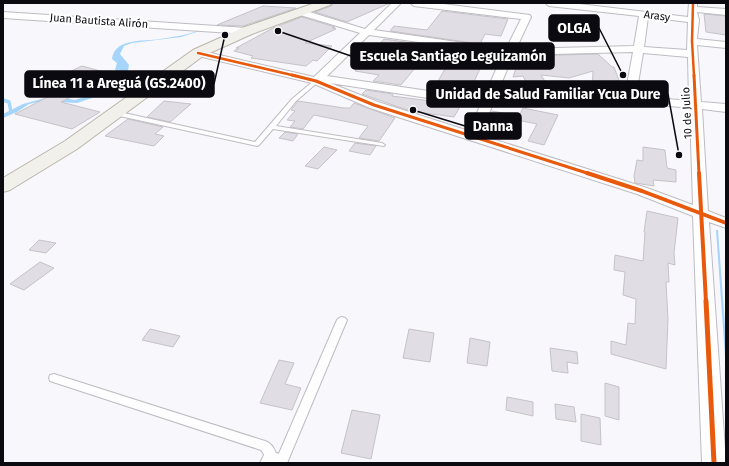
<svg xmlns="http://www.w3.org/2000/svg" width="729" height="466" font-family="'Fira Sans',sans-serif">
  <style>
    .water { fill: #a5d5fa }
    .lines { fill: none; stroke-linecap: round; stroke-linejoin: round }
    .stream { stroke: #a5d5fa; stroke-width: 3.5 }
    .building { fill: #e0dee4; stroke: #c5c3c9 }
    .service-casing { stroke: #bebcc2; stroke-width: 2 }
    .minor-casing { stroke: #bebcc2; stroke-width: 2 }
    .primary-casing { stroke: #b9b5ab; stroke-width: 2 }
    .service { fill: #fefefe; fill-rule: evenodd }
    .minor { fill: #fefefe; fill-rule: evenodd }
    .primary { fill: #f2f0ea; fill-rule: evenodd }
    .cycleway-far3-casing { stroke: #fff; stroke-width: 4 }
    .cycleway-far2-casing { stroke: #fff; stroke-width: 5 }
    .cycleway-far1-casing { stroke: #fff; stroke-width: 6 }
    .cycleway-casing { stroke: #fff; stroke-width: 8 }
    .cycleway-far3 { stroke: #e8590c; stroke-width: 2.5 }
    .cycleway-far2 { stroke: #e8590c; stroke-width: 3 }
    .cycleway-far1 { stroke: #e8590c; stroke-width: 4 }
    .cycleway { stroke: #e8590c; stroke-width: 5 }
    .labels { text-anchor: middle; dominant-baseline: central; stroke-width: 4; stroke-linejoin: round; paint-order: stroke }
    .far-street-label { font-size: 11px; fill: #0c0a11; stroke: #fff }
    .leader { fill: none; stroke: #0c0a11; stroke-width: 1.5 }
    .callout-dot { fill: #0c0a11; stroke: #fff; stroke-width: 1.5 }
    .callout { fill: #0c0a11; stroke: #0c0a11; stroke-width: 1.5 }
    .callout-label { font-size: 14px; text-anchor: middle; font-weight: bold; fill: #fff }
  </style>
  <rect width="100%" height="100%" fill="#f8f7fb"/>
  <path class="water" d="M200,30H203L181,37L132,43L124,46L120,54L129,65L125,86L114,95L95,97L77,103L42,101L29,104L17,112L3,118V114L23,104L53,96L75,100L110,89L115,83L117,71L115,70L117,63L112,59C115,37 145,42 160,39C173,37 188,35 200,30Z
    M716,230H718L726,339V370Z"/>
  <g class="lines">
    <path class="stream" d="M3,100L9,102L11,112"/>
  </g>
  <path class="building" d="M334,3H390L347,22L315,12L331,6Z
    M263,6L296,8L243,26L217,25Z
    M442,11L508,19L501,36L485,34L480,44L390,31L394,26L427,30Z
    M704,14L726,16V35L706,32Z
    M302,17L335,27L332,28L336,29L305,43L332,46L317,61L313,60L306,66L251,58L253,56L234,51L239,48H236L273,28Z
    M384,39L476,52L473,57L482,59L481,62H483L473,84L470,83L465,95L433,90L450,60L424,57L401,85L373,81L379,75L355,71Z
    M598,54L612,67H614L620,83L613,82L614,86L610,85V93L592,91L593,71L569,78L541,75L546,83L527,84L523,76L513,77L520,56Z
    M82,66L115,75L61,102L100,112L72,129L15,114L55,93L37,87Z
    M366,90L393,94L392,96L461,105L454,117L410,111L362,94Z
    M164,101L191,104L170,122L147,117Z
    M298,101L344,108H350L354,103L395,118L379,141L359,138L368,126L314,115L303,129L290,127L295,121L287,120L295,111L291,110Z
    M523,108L558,115L544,145L528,141L537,124L517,120Z
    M492,111L509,114L504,127L486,124Z
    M128,119L163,127L155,134L164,136L154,146L105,136Z
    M285,132L298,134L293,141L279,138Z
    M355,143L376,146L370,155L349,151Z
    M324,147L337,150L318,169L305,166Z
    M643,147L665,150L667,168L676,170V182L653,180L654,186L635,183L634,176L637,160L643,161Z
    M647,211L678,218L674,253L675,265L668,263L669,282H666L668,319L666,369L611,354V341L626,345L628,323L635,324L636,299L623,295L625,272L614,270L615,255L643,261L645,232H644Z
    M39,240L56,243L46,253L29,250Z
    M40,262L54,268L24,290L10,284Z
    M150,329L180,336L173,347L142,340Z
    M409,329L434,333L430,362L403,358Z
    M470,338L490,342L487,366L467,363Z
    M550,348L577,352L578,364L567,362L568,373L552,371Z
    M279,360L294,363L285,384L301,388L292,410L260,403Z
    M605,383L619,387V420L605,416Z
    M507,397L533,402V416L506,410Z
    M555,404L574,407L576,422L556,419Z
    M352,410L380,415L371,459L341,453Z
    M581,414L600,418L601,445L581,441Z"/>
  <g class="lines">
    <defs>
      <path id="service" d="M316,79L319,81L318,82L296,101L276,126L382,143L385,145L384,146L273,129L259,145L257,146L115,115L112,113L115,111L255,142L292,99Z
        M342,317L345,318L347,320L287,463H267L265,456L261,450L50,381L49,378L50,375L54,374L265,441C272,443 276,451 277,458L337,320L339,318Z"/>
      <path id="minor" d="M392,3H401L374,30L506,49L521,19L414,6L410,3H435L530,15L531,17L516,49L634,46L639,16L549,6L545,3H571L688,17L689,3H697V7L726,9V15L697,12L699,20L697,39L726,42V48L697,45L701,102L726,104V112L702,109L708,211L726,218V228L709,222L726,463H702L693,216L637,194L370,108L312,83L194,55L193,53L198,50L314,77L360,33L297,14V10H303L365,29ZM648,17L688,22L687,50L644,47ZM369,35L503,54L483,99L327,76ZM633,52L625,96L495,99L513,55ZM643,53L688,57L689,101L636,96ZM330,83L480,106L469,131L378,102ZM630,102L690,108L693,205L647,188L480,135L492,106Z
        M3,12L247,28L252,31L247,34L3,18Z
        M272,452L284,455L288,463H260L264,455Z"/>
      <path id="primary" d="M315,3H332L330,5L252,34L203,56L77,149L10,190L3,192V178L65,141L193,50L242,28Z"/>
    </defs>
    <use href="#service" class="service-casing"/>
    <use href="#minor" class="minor-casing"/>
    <use href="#primary" class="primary-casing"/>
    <use href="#service" class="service"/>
    <use href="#minor" class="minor"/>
    <use href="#primary" class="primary"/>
    <defs>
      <path id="cycleway-far3" d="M693,3L692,41L694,76
        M198,53L296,76"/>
      <path id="cycleway-far2" d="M292,75L316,81L374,105L590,174
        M694,75L699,174"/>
      <path id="cycleway-far1" d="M587,173L642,191L726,223
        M699,173L706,302"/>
      <path id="cycleway" d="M706,301L714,463"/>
    </defs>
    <use href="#cycleway-far3" class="cycleway-far3-casing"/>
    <use href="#cycleway-far2" class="cycleway-far2-casing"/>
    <use href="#cycleway-far1" class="cycleway-far1-casing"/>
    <use href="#cycleway" class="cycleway-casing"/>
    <use href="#cycleway-far3" class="cycleway-far3"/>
    <use href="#cycleway-far2" class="cycleway-far2"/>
    <use href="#cycleway-far1" class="cycleway-far1"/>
    <use href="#cycleway" class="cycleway"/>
  </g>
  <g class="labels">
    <g class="far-street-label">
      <text transform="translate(657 16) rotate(7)">Arasy</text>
      <text transform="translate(99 21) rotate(4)">Juan Bautista Alirón</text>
      <text transform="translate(687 113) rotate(-93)">10 de Julio</text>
    </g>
  </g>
  <path class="leader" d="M623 75L599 28M278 31L351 56M225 35L214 84M679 155L668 94M413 110L465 126"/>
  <g class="callout-dot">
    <circle cx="623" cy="75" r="4"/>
    <circle cx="278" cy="31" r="4"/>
    <circle cx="225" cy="35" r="4"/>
    <circle cx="679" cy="155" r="4"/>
    <circle cx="413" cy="110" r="4"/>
  </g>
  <g class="callout">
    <rect x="549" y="15" width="50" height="26" rx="4"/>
    <rect x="351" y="43" width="203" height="26" rx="4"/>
    <rect x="25" y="71" width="189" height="26" rx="4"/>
    <rect x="427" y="81" width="241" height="26" rx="4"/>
    <rect x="465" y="113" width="56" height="26" rx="4"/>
  </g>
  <g class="callout-label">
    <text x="574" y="33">OLGA</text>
    <text x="453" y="61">Escuela Santiago Leguizamón</text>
    <text x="119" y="88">Línea 11 a Areguá (GS.2400)</text>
    <text x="548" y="99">Unidad de Salud Familiar Ycua Dure</text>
    <text x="493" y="131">Danna</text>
  </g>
  <rect width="729" height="466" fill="none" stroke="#0c0a11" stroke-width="8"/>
</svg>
